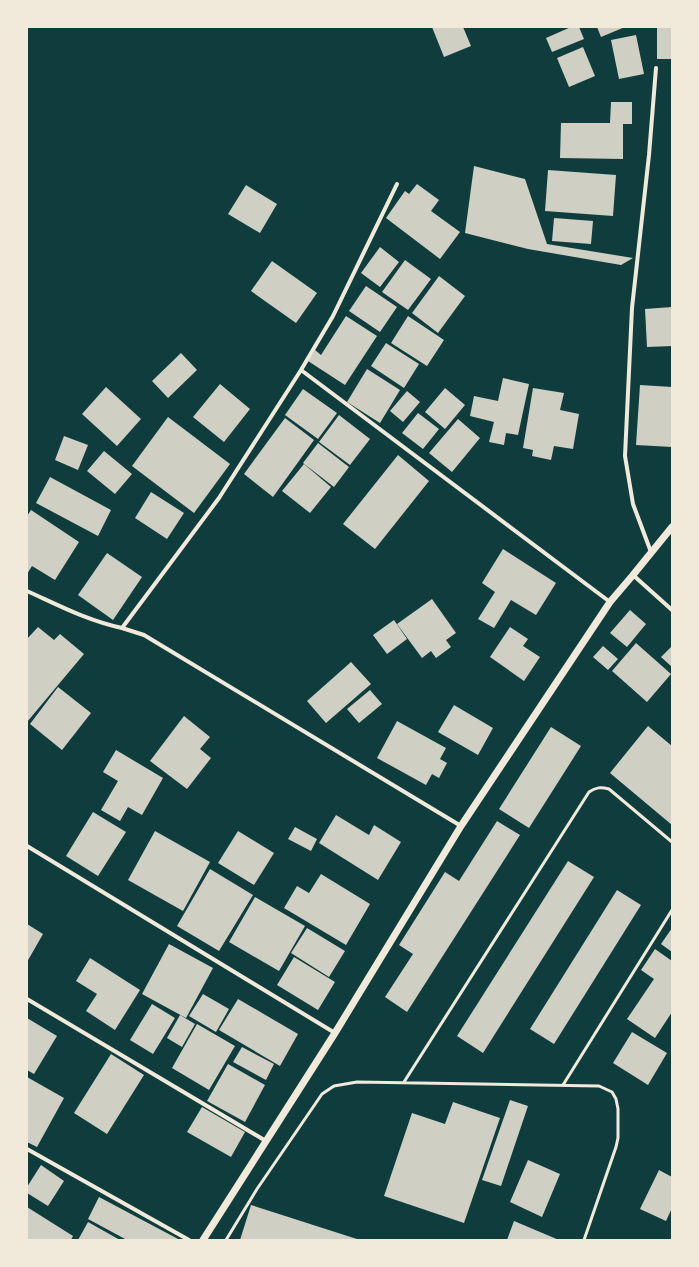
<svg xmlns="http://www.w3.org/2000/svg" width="699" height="1267" font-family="'Fira Sans',sans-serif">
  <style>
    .building { fill: #cfcfc3 }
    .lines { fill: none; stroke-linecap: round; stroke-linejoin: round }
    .service { stroke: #f1e9da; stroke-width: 3 }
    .minor { stroke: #f1e9da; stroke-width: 4 }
    .tertiary { stroke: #f1e9da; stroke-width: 7 }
  </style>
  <rect width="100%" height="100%" fill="#0f3d3e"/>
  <path class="building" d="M432,27H463L471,46L444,57Z
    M571,27H579L584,39L552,52L546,38Z
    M597,27H625L601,37Z
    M657,27H672V59H657Z
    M636,35L644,74L619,79L611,40Z
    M583,47L595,76L569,87L557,58Z
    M611,102H632V124H623V159L560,158L561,123H610Z
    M474,166L525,179L547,244L633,258L621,265L528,249L465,233Z
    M548,170L616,175L613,216L545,211Z
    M417,184L439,200L431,211L460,232L440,259L386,218L405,191L409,194Z
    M246,185L277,204L260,233L228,214Z
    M554,218L593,221L591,244L552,241Z
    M380,247L399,262L380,287L361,273Z
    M405,260L431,279L408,310L382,292Z
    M272,261L317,293L296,323L251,291Z
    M439,276L465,296L438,333L412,313Z
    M366,286L397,307L380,332L349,311Z
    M672,307V346L647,347L645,309Z
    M346,316L377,336L345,385L308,361L315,350L321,355Z
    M408,316L444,340L427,366L391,343Z
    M386,343L419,364L404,388L371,366Z
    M181,353L197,370L168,398L152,381Z
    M367,369L400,390L380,423L347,402Z
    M503,378L529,384L518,435L506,433L504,445L489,442L494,422L470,416L474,396L498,401Z
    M220,384L250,409L224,442L193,417Z
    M640,385L672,387V447L636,445Z
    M106,387L141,419L117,446L82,414Z
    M445,388L465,405L445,429L425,412Z
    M533,388L564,393L560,410L579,414L573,449L554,446L551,460L532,456L533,450L523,448Z
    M303,389L337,413L318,439L285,415Z
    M407,391L420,402L403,422L390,411Z
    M418,413L439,429L423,449L402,433Z
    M339,415L370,439L350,465L319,442Z
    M168,417L230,464L194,513L132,466Z
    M285,418L314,440L273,497L244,474Z
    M458,419L480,438L452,472L429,453Z
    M64,436L88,445L78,470L55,460Z
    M318,443L349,467L334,487L303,463Z
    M104,451L132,474L115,494L87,471Z
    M398,455L429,481L375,549L343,524Z
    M304,464L331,487L310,513L282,491Z
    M50,477L111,510L98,536L36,503Z
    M151,492L184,513L167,539L135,518Z
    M31,510L79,542L55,580L32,566L27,574V516Z
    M503,549L556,583L536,615L511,600L494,628L478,619L495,592L482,583Z
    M107,553L142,577L113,620L78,595Z
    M432,599L456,633L446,640L451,647L436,658L431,651L422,658L397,624Z
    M630,610L646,624L627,647L610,633Z
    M394,620L407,639L387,654L373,635Z
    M38,627L54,640L60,634L84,654L27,722V639Z
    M510,627L528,639L523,646L540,657L524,681L490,657Z
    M636,643L671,674L647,702L612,671Z
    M603,646L618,659L608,670L593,657Z
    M672,646V667L661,657Z
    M351,662L371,684L326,723L307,701Z
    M58,687L91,713L62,750L30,724Z
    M370,690L382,704L359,723L347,709Z
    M454,705L493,728L478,755L438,732Z
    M184,716L210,737L200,749L211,758L187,789L150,761Z
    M397,721L446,748L440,759L447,763L439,778L432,774L426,785L377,758Z
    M648,726L672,746V825L610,773Z
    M551,727L581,746L529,828L499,809Z
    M116,750L163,778L142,815L128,807L120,821L101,810L118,781L103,772Z
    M93,812L126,832L98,876L66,856Z
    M336,815L369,835L374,825L401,842L378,880L319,843Z
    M497,821L520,835L407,1012L385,997L413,954L399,945L445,872L459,881Z
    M295,827L317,839L311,851L288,839Z
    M155,831L210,862L183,911L128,880Z
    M238,831L274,853L254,885L218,863Z
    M568,861L594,877L483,1053L457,1036Z
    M210,869L253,895L219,951L177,926Z
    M321,874L370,904L346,945L284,908L297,886L309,893Z
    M617,890L641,905L554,1044L530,1029Z
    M255,897L305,926L279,971L229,942Z
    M27,924L43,934L27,962Z
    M307,928L345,951L329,977L291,953Z
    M672,928V952L661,944Z
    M169,944L213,968L186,1018L142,994Z
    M655,949L672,961V1012L655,1038L627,1019L654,979L641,970Z
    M294,957L335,982L318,1010L277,985Z
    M90,958L140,990L115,1030L86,1011L97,994L76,981Z
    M203,994L229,1009L216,1032L189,1016Z
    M238,999L298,1034L280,1066L219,1030Z
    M152,1004L175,1018L153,1054L130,1040Z
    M180,1015L195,1024L182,1047L167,1038Z
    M27,1018L57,1036L34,1074L27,1070Z
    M197,1024L235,1046L209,1090L172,1068Z
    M632,1032L667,1053L648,1085L613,1063Z
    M242,1047L274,1064L266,1080L233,1062Z
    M111,1054L144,1075L107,1134L74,1113Z
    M228,1064L265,1085L245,1122L207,1101Z
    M27,1077L64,1098L37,1147L27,1142Z
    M510,1100L528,1106L501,1186L482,1180Z
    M453,1102L500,1118L464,1223L384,1196L412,1113L445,1124Z
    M202,1107L245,1132L231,1157L187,1132Z
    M528,1160L560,1174L542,1217L510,1202Z
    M41,1165L64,1181L48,1206L27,1193V1187Z
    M659,1170L672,1177V1208L666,1221L640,1209Z
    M99,1197L180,1240H127L88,1219Z
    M251,1205L360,1240H240Z
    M27,1207L73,1236L71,1240H27Z
    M514,1221L559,1240H507Z
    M88,1222L120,1240H78Z"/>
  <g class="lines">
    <path class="service" d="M404,1082L589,792C596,787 601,787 609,789L672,842
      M563,1085L672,910
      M226,1240L257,1189L322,1094L334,1086L357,1082L599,1086L612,1092L616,1099L618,1109V1138L616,1147L584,1240"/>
    <path class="minor" d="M301,370L610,602
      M651,552L633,504L625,456L632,308L649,155L656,68
      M633,575L672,610
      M27,591C58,605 88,621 122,628L219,498L301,370L333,316L397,184
      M122,628L144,635L461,826
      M27,846L335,1033
      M27,999L266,1141
      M27,1149L189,1240"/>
    <path class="tertiary" d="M203,1240L335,1033L461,826L610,602L633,575L672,527"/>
  </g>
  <rect width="699" height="1267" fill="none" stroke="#f1e9da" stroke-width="56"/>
</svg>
